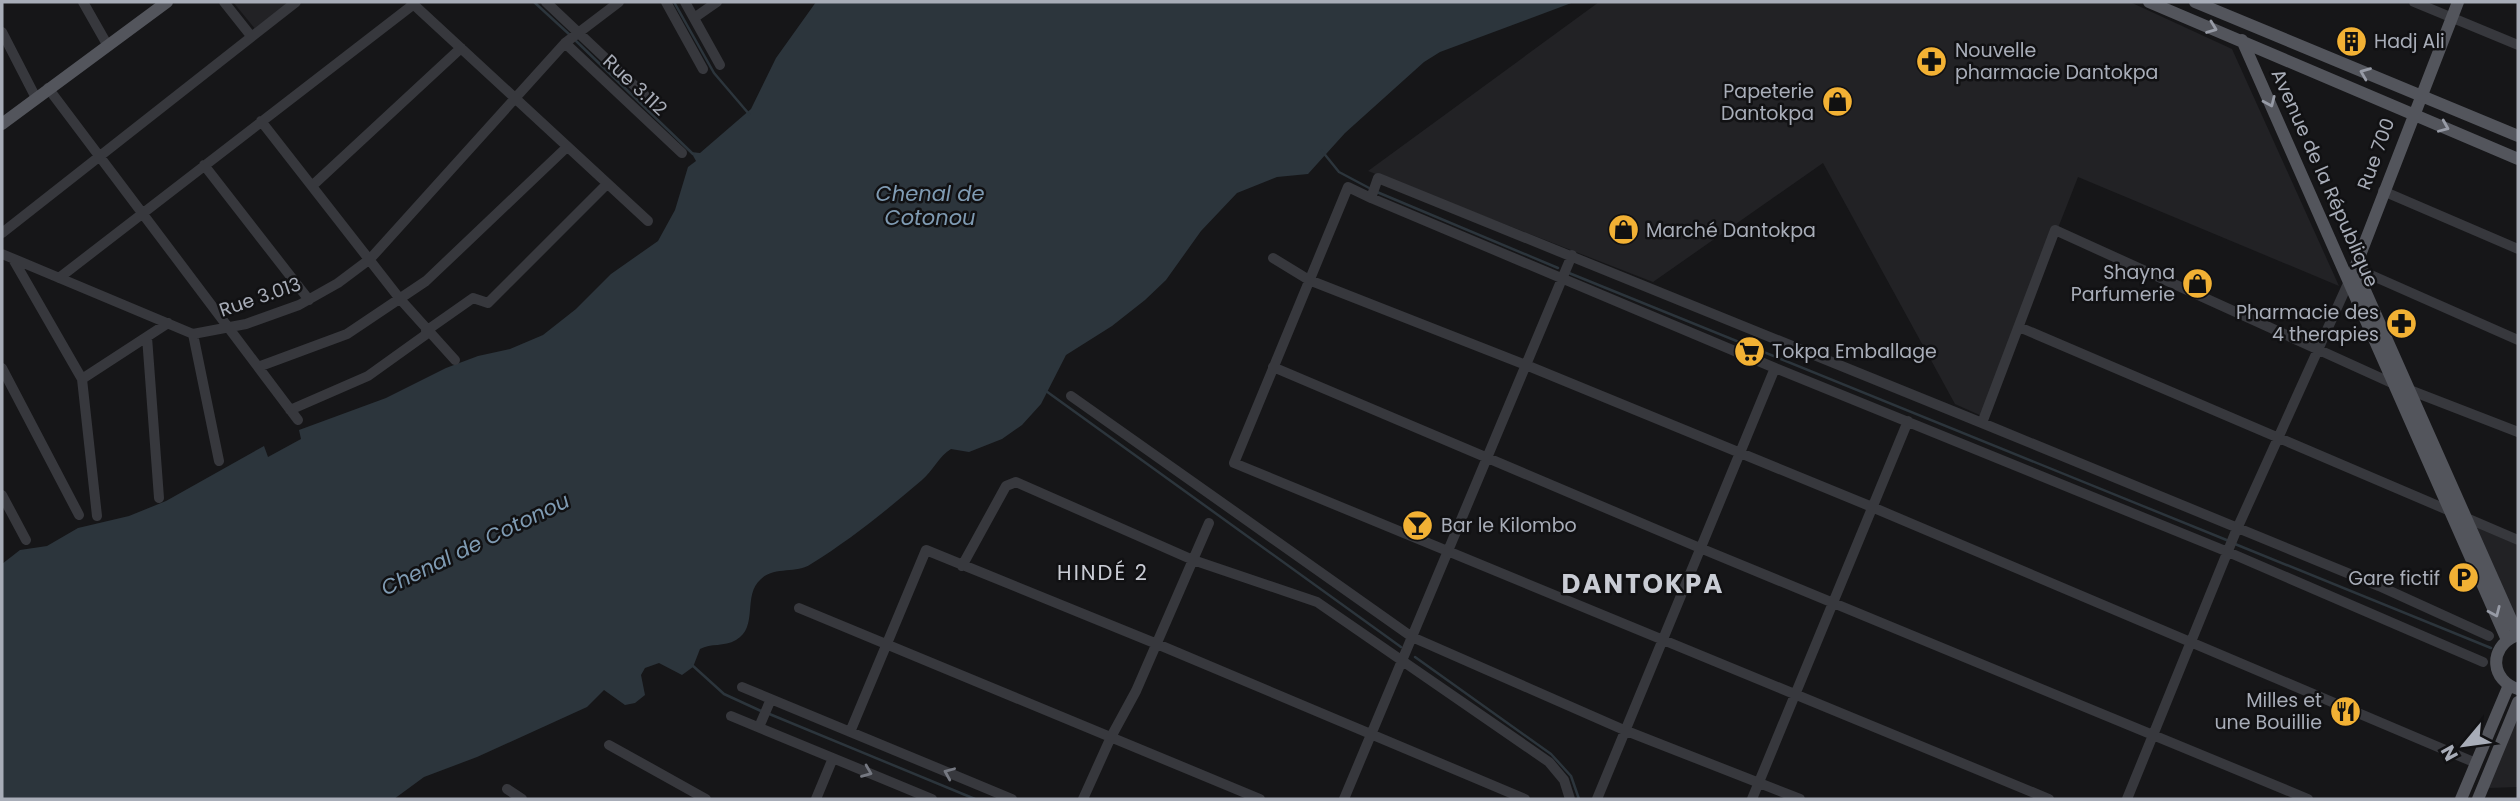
<svg xmlns="http://www.w3.org/2000/svg" width="2520" height="801" font-family="Poppins,sans-serif">
  <style>
    .built { fill: #222225 }
    .water { fill: #2c353c }
    .lines { fill: none; stroke-linecap: round; stroke-linejoin: round }
    .stream { stroke: #2c353c; stroke-width: 2.5 }
    .minor { stroke: #37383d; stroke-width: 10 }
    .major { stroke: #53555c; stroke-width: 12 }
    .oneway { stroke: #979ba6 }
    .oneway2 { stroke: #757881 }
    .labels { text-anchor: middle; dominant-baseline: central; stroke-width: 5; stroke-linejoin: round; paint-order: stroke }
    .poi-label { font-size: 19px; fill: #a8adb8; stroke: #111113; text-anchor: start }
    .street-label { font-size: 19px; fill: #a8adb8; stroke: #111113 }
    .water-label { font-size: 21px; font-style: italic; fill: #7f9bb3; stroke: #111113 }
    .neighbourhood-label { font-size: 21px; letter-spacing: 2px; fill: #c9ccd4; stroke: #111113 }
    .district-label { font-size: 26px; font-weight: bold; letter-spacing: 2px; fill: #c9ccd4; stroke: #111113 }
  </style>
  <rect width="100%" height="100%" fill="#161618"/>
  <path class="built" d="M233,2H290L256,30Z
    M1599,2H2130L2232,49L2339,286L2078,177L1984,417L1955,404L1823,163L1653,282L1368,171Z
    M2475,527L2518,545V625Z
    M2518,715V787L2488,788Z"/>
  <path class="water" d="M816,2H1574L1440,52L1424,62L1345,133L1308,174L1277,177L1237,193L1201,231L1166,280L1145,300L1112,326L1066,355L1041,404L1022,425L1002,439L969,452L951,449C939,456 933,471 922,480C887,510 850,540 811,564C796,574 775,566 761,579C742,595 759,627 736,640C724,647 711,643 700,649L693,667L682,675L659,663L645,668L641,675L645,695L635,703L625,705L604,690L587,707L477,757L424,777L394,799H2V564L20,550L47,546L78,528L129,516L166,501L264,446L268,457L301,439L299,430L386,398L446,368L478,356L510,349L543,335L576,309L611,274L658,241L675,210L688,167L696,161L691,152L700,153L751,109L776,58Z"/>
  <g class="lines">
    <path class="stream" d="M534,2L570,35
      M674,2L714,73L749,114
      M575,40L693,154
      M1322,151L1339,172L1371,189
      M1377,192L1558,268
      M1569,273L2229,541
      M1046,391L1401,647
      M2235,544L2491,648
      M1415,657L1551,754L1571,776L1579,799
      M692,665L724,694L761,711
      M767,713L975,799"/>
    <path class="minor" d="M83,2L108,46
      M224,2L251,36
      M411,2L648,221
      M546,2L658,108
      M666,2L703,69
      M685,2L720,65
      M2414,2L2518,45
      M694,18L717,2
      M2,32L36,98
      M565,43L682,153
      M48,88L298,420
      M261,121L400,299L455,360
      M204,165L309,300
      M312,186L461,48
      M2383,191L2518,249
      M1371,198L1348,187L1234,463L2049,799
      M2,233L296,2
      M2,254L193,334L246,324L299,305L338,283L370,259L565,43L619,2
      M1273,258L1309,280L1526,365L1872,507L2476,763
      M13,259L82,379L97,516
      M59,278L414,4
      M2019,327L2518,540
      M426,331L473,298L488,303L607,184
      M193,334L219,461
      M147,337L159,498
      M258,367L347,334L426,281L567,147
      M1273,367L1700,548L2308,799
      M2,368L79,515
      M82,379L168,323
      M1071,396L1412,637L1624,730L1800,799
      M290,410L368,376L428,333
      M1982,423L2055,230L2394,384L2518,432
      M2,495L26,540
      M962,566L1006,486L1016,482L1193,560L1317,602L1549,762L1564,780L1570,799
      M799,608L1260,799
      M2483,662L2228,552L1775,368L1371,198L1378,178L1982,423L2379,586L2489,636
      M742,687L1012,799
      M731,716L932,799
      M759,727L771,699
      M850,732L926,550L1157,644L1525,799
      M609,745L706,799
      M507,789L522,799
      M816,799L833,758
      M1083,799L1111,737L1136,691L1209,523
      M1344,799L1572,255
      M1597,799L1775,368
      M1752,799L1908,421
      M2127,799L2236,531L2355,268L2518,340"/>
    <path class="major" d="M2149,2L2518,159
      M2195,2L2518,136
      M2458,2L2355,268L2518,635
      M2242,40L2507,640
      M2,124L167,2
      M2515,636C2488,648 2491,681 2518,689
      M2461,799L2509,685
      M2478,799L2518,702"/>
  </g>
  <defs><path id="oneway-chevron" d="M-2-3.5L2.5 0L-2 3.5" fill="none" stroke-width="1.6" stroke-linecap="round" stroke-linejoin="round" transform="scale(1.75)"/></defs>
  <g class="oneway">
    <use href="#oneway-chevron" transform="translate(2212 28) rotate(21)"/>
    <use href="#oneway-chevron" transform="translate(2365 73) rotate(-158)"/>
    <use href="#oneway-chevron" transform="translate(2270 102) rotate(66)"/>
    <use href="#oneway-chevron" transform="translate(2444 127) rotate(23)"/>
    <use href="#oneway-chevron" transform="translate(2495 612) rotate(66)"/>
  </g>
  <g class="oneway2">
    <use href="#oneway-chevron" transform="translate(867 772) rotate(22)"/>
    <use href="#oneway-chevron" transform="translate(949 773) rotate(-157)"/>
  </g>
  <defs>
    <symbol id="building-disc" viewBox="-11 -11 22 22"><circle r="9.5" fill="#f2b134" stroke="#111113"/><path d="M-4-6H4V6H1V3H-1V6H-4ZM-2.5-4.3h1.7v1.8h-1.7ZM.8-4.3h1.7v1.8H.8ZM-2.5-1h1.7V.8h-1.7ZM.8-1h1.7V.8H.8Z" fill="#111"/></symbol>
    <symbol id="pharmacy-disc" viewBox="-11 -11 22 22"><circle r="9.5" fill="#f2b134" stroke="#111113"/><path d="M-2-6h4v4h4v4h-4v4h-4v-4h-4v-4h4Z" fill="#111"/></symbol>
    <symbol id="shop-disc" viewBox="-11 -11 22 22"><circle r="9.5" fill="#f2b134" stroke="#111113"/><path d="M-5-2.5h2.3a2.7 3.5 0 0 1 5.4 0H5L5.5 6h-11ZM-1.5-2.5h3a1.5 2.3 0 0 0-3 0Z" fill="#111"/></symbol>
    <symbol id="supermarket-disc" viewBox="-11 -11 22 22"><circle r="9.5" fill="#f2b134" stroke="#111113"/><path d="M-6-5.5h2.5l.6 2H6L4.5 2H-2.5L-4.4-4H-6ZM-1.5 3.2a1.3 1.3 0 1 0 .1 0ZM3 3.2a1.3 1.3 0 1 0 .1 0Z" fill="#111"/></symbol>
    <symbol id="bar-disc" viewBox="-11 -11 22 22"><circle r="9.5" fill="#f2b134" stroke="#111113"/><path d="M-6-5H6L.8 .8V4.5H3.5V6h-7V4.5H-.8V.8Z" fill="#111"/></symbol>
    <symbol id="parking-disc" viewBox="-11 -11 22 22"><circle r="9.5" fill="#f2b134" stroke="#111113"/><path d="M-3.5-5.5H1a3.5 3.5 0 0 1 0 7H-1V5.5H-3.5ZM-1-3.4V-.6H.8a1.4 1.4 0 0 0 0-2.8Z" fill="#111"/></symbol>
    <symbol id="restaurant-disc" viewBox="-11 -11 22 22"><circle r="9.5" fill="#f2b134" stroke="#111113"/><path d="M-5-6h1v4h1v-4h1v4h1v-4h1v5L-1.5 .5V6h-2V.5L-5-1ZM5-6V6H3V1.5H1.5Q1.5-4 5-6Z" fill="#111"/></symbol>
  </defs>
  <g fill-rule="evenodd">
    <use href="#building-disc" x="2334" y="24" width="35" height="35"/>
    <use href="#pharmacy-disc" x="1914" y="44" width="35" height="35"/>
    <use href="#shop-disc" x="1820" y="84" width="35" height="35"/>
    <use href="#shop-disc" x="1606" y="212" width="35" height="35"/>
    <use href="#shop-disc" x="2180" y="266" width="35" height="35"/>
    <use href="#pharmacy-disc" x="2384" y="306" width="35" height="35"/>
    <use href="#supermarket-disc" x="1732" y="334" width="35" height="35"/>
    <use href="#bar-disc" x="1400" y="508" width="35" height="35"/>
    <use href="#parking-disc" x="2446" y="560" width="35" height="35"/>
    <use href="#restaurant-disc" x="2328" y="694" width="35" height="35"/>
  </g>
  <g class="labels">
    <g class="poi-label">
      <text x="2374" y="41">Hadj Ali</text>
      <text x="1955" y="50">Nouvelle<tspan x="1955" dy="22">pharmacie Dantokpa</tspan></text>
      <text x="1814" y="91" text-anchor="end">Papeterie<tspan x="1814" dy="22">Dantokpa</tspan></text>
      <text x="1646" y="230">Marché Dantokpa</text>
      <text x="2175" y="272" text-anchor="end">Shayna<tspan x="2175" dy="22">Parfumerie</tspan></text>
      <text x="2379" y="312" text-anchor="end">Pharmacie des<tspan x="2379" dy="22">4 therapies</tspan></text>
      <text x="1772" y="351">Tokpa Emballage</text>
      <text x="1441" y="525">Bar le Kilombo</text>
      <text x="2440" y="578" text-anchor="end">Gare fictif</text>
      <text x="2322" y="700" text-anchor="end">Milles et<tspan x="2322" dy="22">une Bouillie</tspan></text>
    </g>
    <g class="street-label">
      <text transform="translate(635 85) rotate(43)">Rue 3.112</text>
      <text transform="translate(2376 154) rotate(-70)">Rue 700</text>
      <text transform="translate(2325 178) rotate(66)">Avenue de la République</text>
      <text transform="translate(260 297) rotate(-19)">Rue 3.013</text>
    </g>
    <g class="water-label">
      <text x="930" y="193">Chenal de<tspan x="930" dy="24">Cotonou</tspan></text>
      <text transform="translate(475 544) rotate(-26)">Chenal de Cotonou</text>
    </g>
    <g class="neighbourhood-label">
      <text x="1103" y="572">HINDÉ 2</text>
    </g>
    <g class="district-label">
      <text x="1643" y="584">DANTOKPA</text>
    </g>
  </g>
  <rect width="2520" height="801" fill="none" stroke="#a8adb8" stroke-width="7"/>
  <g transform="translate(2464 745) rotate(241)" stroke="#111113" stroke-width="5" paint-order="stroke">
  <path d="M0-5L12 26L0 18L-12 26Z" fill="#a8adb8"/>
  <text y="-10" font-size="19" font-weight="bold" text-anchor="middle" fill="#a8adb8">N</text>
  </g>
</svg>
